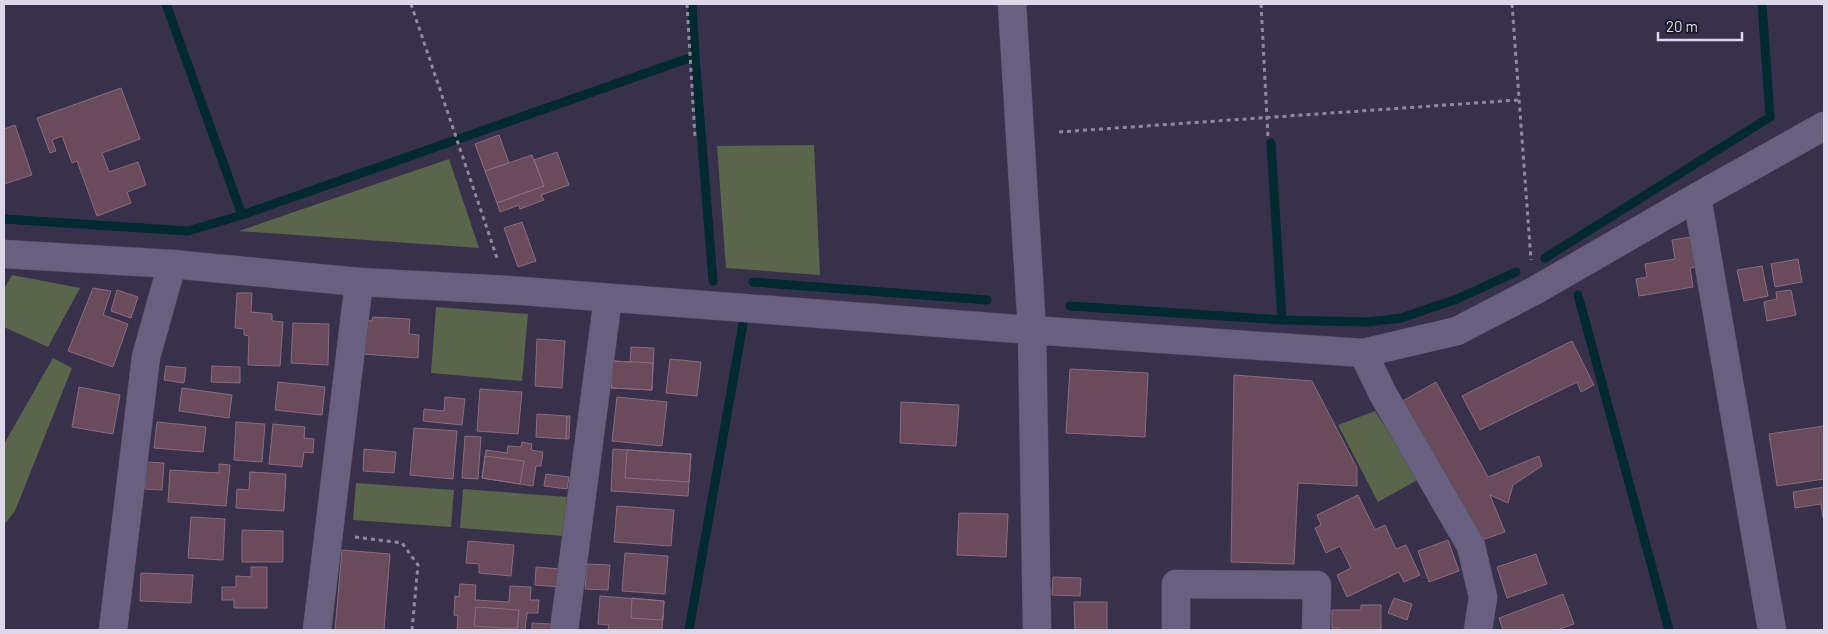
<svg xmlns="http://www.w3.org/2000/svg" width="1828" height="634" font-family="Barlow,sans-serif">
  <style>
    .green { fill: #59664a }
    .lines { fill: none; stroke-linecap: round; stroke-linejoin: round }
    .stream { stroke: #002930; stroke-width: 9 }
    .building { fill: #6a4b5c; stroke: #8c6b7d }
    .minor-casing { stroke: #554e65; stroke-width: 29 }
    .tertiary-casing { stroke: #554e65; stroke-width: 29 }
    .path { stroke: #8e899f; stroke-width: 3; stroke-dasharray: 4 4; stroke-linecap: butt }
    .minor { stroke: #68607f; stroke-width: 28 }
    .tertiary { stroke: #68607f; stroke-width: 28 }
  </style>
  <rect width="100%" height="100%" fill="#38314c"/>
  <path class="green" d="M814,145L820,275L726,268L717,146Z
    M449,159L479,248L239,231Z
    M12,275L80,288L48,347L4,327V289Z
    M436,307L528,314L522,381L431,373Z
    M53,358L72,368L15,511L4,525V444Z
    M1375,411L1419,479L1378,502L1338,425Z
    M356,483L454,490L451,527L353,520Z
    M463,489L567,497L564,536L460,528Z"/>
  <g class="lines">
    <path class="stream" d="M166,4L242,215
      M692,4L695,56
      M1271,143L1282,320
      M4,219L188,231L242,215L695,56L713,281
      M1545,258L1770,117L1762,4
      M753,282L987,300
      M1578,295L1669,630
      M1070,306L1282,320L1368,322L1401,318L1457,299L1516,272
      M689,630L743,324"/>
  </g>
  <path class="building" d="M121,88L140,139L102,153L109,172L138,162L146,185L127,192L131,203L97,216L77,161L72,163L62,136L52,140L56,151L50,153L37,118Z
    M15,125L32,175L4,184V129Z
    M499,135L509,163L485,171L475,144Z
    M557,152L569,185L541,195L544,200L520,209L519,205L500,212L497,203L544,186L534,160Z
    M532,155L544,186L497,203L485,171Z
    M522,222L536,261L518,267L504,228Z
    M1691,237L1696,267L1690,268L1693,287L1639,296L1636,279L1647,277L1645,264L1675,259L1672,240Z
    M1798,259L1802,282L1775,287L1771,264Z
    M1762,266L1768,296L1744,301L1737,270Z
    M93,288L111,291L103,315L128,324L113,367L68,351Z
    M117,290L138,297L131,318L111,311Z
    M1791,290L1796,315L1767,321L1764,302L1777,299L1776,292Z
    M237,293H252L251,312L272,314V321L283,322L280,366L248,365L249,336L244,335V329L235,328Z
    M373,317L410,319L409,334L419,335L418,358L363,354L365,320L372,321Z
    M293,323L329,324L328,365L291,363Z
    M537,339L565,341L562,388L535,386Z
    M1572,341L1594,385L1581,392L1577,382L1480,430L1462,396Z
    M631,347L654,348L652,390L611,388L613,361L630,362Z
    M670,359L701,362L697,396L666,393Z
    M613,361L653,363L652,390L611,388Z
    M166,366L186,368L184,383L164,380Z
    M212,366L240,367V383L211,382Z
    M1070,369L1148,373L1145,437L1066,433Z
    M1234,375L1312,381L1357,468V486L1298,483L1294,564L1231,562Z
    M278,382L325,387L322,415L275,410Z
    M1436,382L1488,477L1539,456L1542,466L1513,485L1508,503L1490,495L1505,532L1476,542L1399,403Z
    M79,387L120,395L113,434L72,427Z
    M182,388L232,395L229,418L179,411Z
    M480,389L522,392L518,434L477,431Z
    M445,397L465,399L462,425L423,421L424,409L444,411Z
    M617,397L667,402L662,446L612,441Z
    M901,402L959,405L956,446L900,443Z
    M537,414L567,416L566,439L536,437Z
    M567,416H570L569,439H566Z
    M157,422L206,427L203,452L154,448Z
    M236,422L265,424L262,462L234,460Z
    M273,424L305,427L304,438L314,439L313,453L304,452L302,467L269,464Z
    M1824,426V479L1777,486L1769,434Z
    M414,428L457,431L453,479L410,475Z
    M465,436L481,437L478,479L462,478Z
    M522,442L532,444L531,450L543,452L541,466H536L533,486L482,478L486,450L507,453L508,446L521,447Z
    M364,449L396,452L394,473L363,471Z
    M613,449L691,454L688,496L611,491Z
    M627,450L691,454L689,482L625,478Z
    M485,456L524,461L520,484L482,478Z
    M146,462L164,463L162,490L145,489Z
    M219,464L230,465L226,506L168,502L170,470L219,473Z
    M250,472L286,474L284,511L236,508L237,489L249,490Z
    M546,474L569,477L567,489L544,486Z
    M1824,487V518H1823L1821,504L1795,508L1793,492Z
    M1358,495L1375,530L1385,525L1396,549L1406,545L1420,575L1404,582L1399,572L1347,597L1337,575L1351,568L1340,546L1326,553L1315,528L1321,525L1317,515Z
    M617,506L674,510L671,546L614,542Z
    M959,513L1008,514L1006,557L957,555Z
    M191,517L225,519L223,560L188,558Z
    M242,530L283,531V562H242Z
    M1448,540L1459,571L1429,582L1418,551Z
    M468,541L514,545L511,576L479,573V564L466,563Z
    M342,550L390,554L384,630H335Z
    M625,553L668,556L665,594L622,591Z
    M1536,554L1547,584L1507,598L1497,567Z
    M587,564L610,565L608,590L585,589Z
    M251,567H267V608H234V600H222V587H236V576L251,577Z
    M536,567L561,569L560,587L535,585Z
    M141,573L193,575L191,603L140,601Z
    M1053,577L1081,578L1080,596L1052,595Z
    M460,584L476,585L475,600L509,602L510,586L531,587L530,600H539L538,613H527L525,630H457L458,616L454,615L455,596L459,597Z
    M1563,594L1574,624L1557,630H1503L1499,618Z
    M600,596L664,601L662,630H608L609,625L598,624Z
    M632,598L664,601L663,620L631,618Z
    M1394,598L1412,604L1407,620L1388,613Z
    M1074,602H1107V630H1075Z
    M1361,605H1381V630H1339V628H1332V610H1361Z
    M476,607L519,610L517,629L474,626Z
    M532,623L551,624V630H532Z"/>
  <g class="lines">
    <defs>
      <path id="minor" d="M1697,197L1772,630
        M1363,353L1383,394L1471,546L1483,597L1478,630
        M113,630L146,357L172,264
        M317,630L359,282
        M564,630L608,298
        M1176,630V584L1317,585L1316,630"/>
      <path id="tertiary" d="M1012,4L1032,330L1037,630
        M4,254L172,264L359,282L508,290L1032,330L1363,353L1457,331L1534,291L1697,197L1824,126"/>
    </defs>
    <use href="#minor" class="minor-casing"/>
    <use href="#tertiary" class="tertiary-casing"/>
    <path class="path" d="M411,4L498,261
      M687,4L695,138
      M1261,4L1268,137
      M1512,4L1531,260
      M1059,132L1518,100
      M355,537L402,543L418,565L412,630"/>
    <use href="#minor" class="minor"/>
    <use href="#tertiary" class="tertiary"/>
  </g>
  <rect width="1828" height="634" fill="none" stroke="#dcd8ea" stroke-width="10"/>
  <path d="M1658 32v8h84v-8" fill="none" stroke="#dcd8ea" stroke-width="2.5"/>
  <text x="1666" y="32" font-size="15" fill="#dcd8ea" stroke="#1e1b28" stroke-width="4" paint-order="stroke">20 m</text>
</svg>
